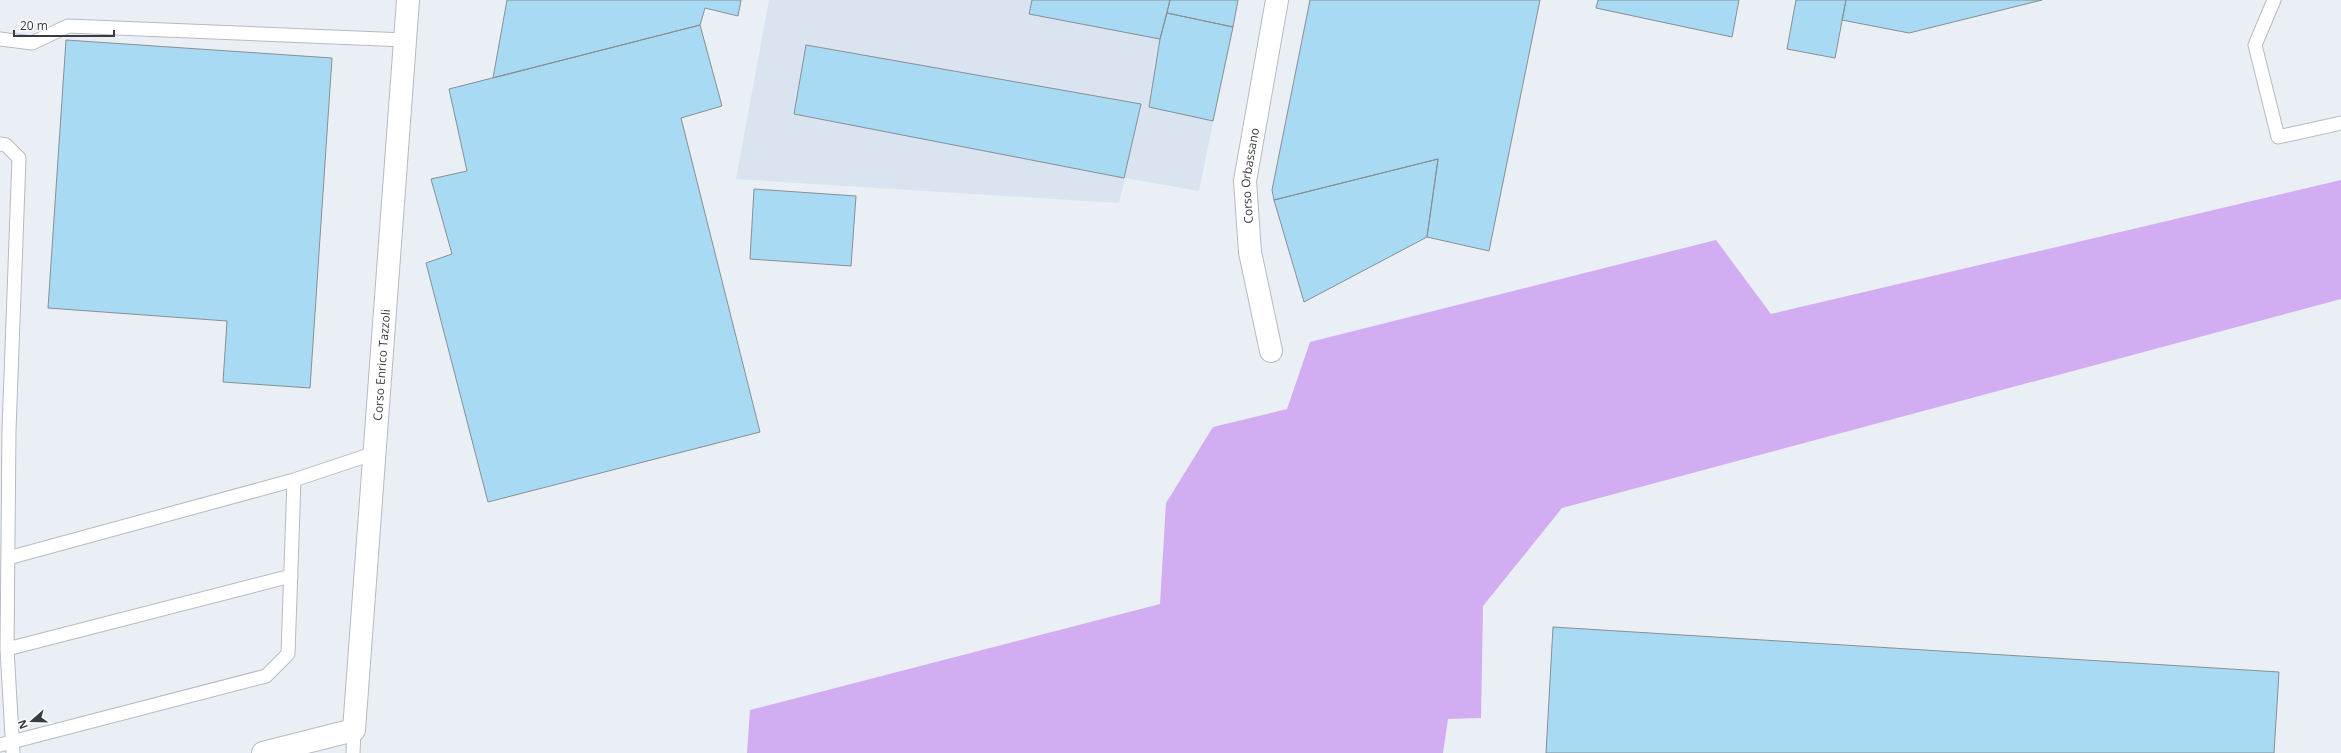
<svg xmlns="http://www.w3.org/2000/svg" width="2341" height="753" font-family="'Open Sans',sans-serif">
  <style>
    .built { fill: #dae3f0 }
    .green { fill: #d2adf1 }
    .building { fill: #a8daf4; stroke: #888f93 }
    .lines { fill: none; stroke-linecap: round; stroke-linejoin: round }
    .service-casing { stroke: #b6bbc1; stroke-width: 15 }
    .minor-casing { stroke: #b6bbc1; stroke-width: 24 }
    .service { stroke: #fff; stroke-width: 13 }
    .minor { stroke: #fff; stroke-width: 22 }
    .labels { text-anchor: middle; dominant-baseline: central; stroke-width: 4; stroke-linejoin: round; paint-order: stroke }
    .street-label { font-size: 12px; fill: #393b3d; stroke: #f9fbfe }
  </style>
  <rect width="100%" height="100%" fill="#eaeef5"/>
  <path class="built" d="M769,0H1238L1199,191L1125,178L1119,203L736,179Z"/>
  <path class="green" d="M2341,180V299L1562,508L1483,606L1481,718L1448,719L1443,753H747L750,710L1160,604L1166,503L1213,427L1287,409L1310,342L1716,240L1771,314Z"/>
  <path class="building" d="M507,0H741L738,16L705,8L700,25L493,78Z
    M1032,0H1170L1160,39L1029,14Z
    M1170,0H1238L1233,27L1167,13Z
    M1310,0H1540L1489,251L1427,237L1438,159L1274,200L1272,190Z
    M1598,0H1739L1732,37L1596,8Z
    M1796,0H1846L1835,58L1787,49Z
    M1846,0H2042L1909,33L1842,20Z
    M1167,13L1233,27L1213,121L1149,107L1160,39Z
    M700,25L722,106L681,118L760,432L488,502L426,263L452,254L431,179L467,171L449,89Z
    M66,40L332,58L310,388L223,382L227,321L48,308Z
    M806,45L1141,104L1124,178L794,114Z
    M1438,159L1427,237L1304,302L1274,200Z
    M754,189L856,196L851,266L750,259Z
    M1553,627L2279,672L2274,753H1546Z"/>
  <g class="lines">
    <defs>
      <path id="service" d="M2274,0L2255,45L2278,137L2341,123
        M0,39L32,43L68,26L405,40
        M0,144L6,145L19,158L9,430L7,649L13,753
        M8,558L294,480L375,453
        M7,649L291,576
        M0,745L266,676L288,654L294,480
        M353,753L354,730"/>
      <g id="minor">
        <path id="s1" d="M1271,351L1250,252L1245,181L1277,0"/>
        <path id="s2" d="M263,753L354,730L408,0"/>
      </g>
    </defs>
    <use href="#service" class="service-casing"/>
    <use href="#minor" class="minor-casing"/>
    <use href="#service" class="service"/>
    <use href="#minor" class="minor"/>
  </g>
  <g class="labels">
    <g class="street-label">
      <text stroke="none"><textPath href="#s1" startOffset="178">Corso Orbassano</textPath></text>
      <text stroke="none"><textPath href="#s2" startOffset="460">Corso Enrico Tazzoli</textPath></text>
    </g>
  </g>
  <g transform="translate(32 721) rotate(250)" stroke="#f9fbfe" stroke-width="3" paint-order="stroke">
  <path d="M0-3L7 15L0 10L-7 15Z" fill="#393b3d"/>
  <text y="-6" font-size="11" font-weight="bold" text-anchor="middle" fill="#393b3d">N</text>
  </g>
  <path d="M14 30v6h100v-6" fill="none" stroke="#393b3d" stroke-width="2"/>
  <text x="20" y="30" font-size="12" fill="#393b3d" stroke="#f9fbfe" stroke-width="3" paint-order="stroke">20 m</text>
</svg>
